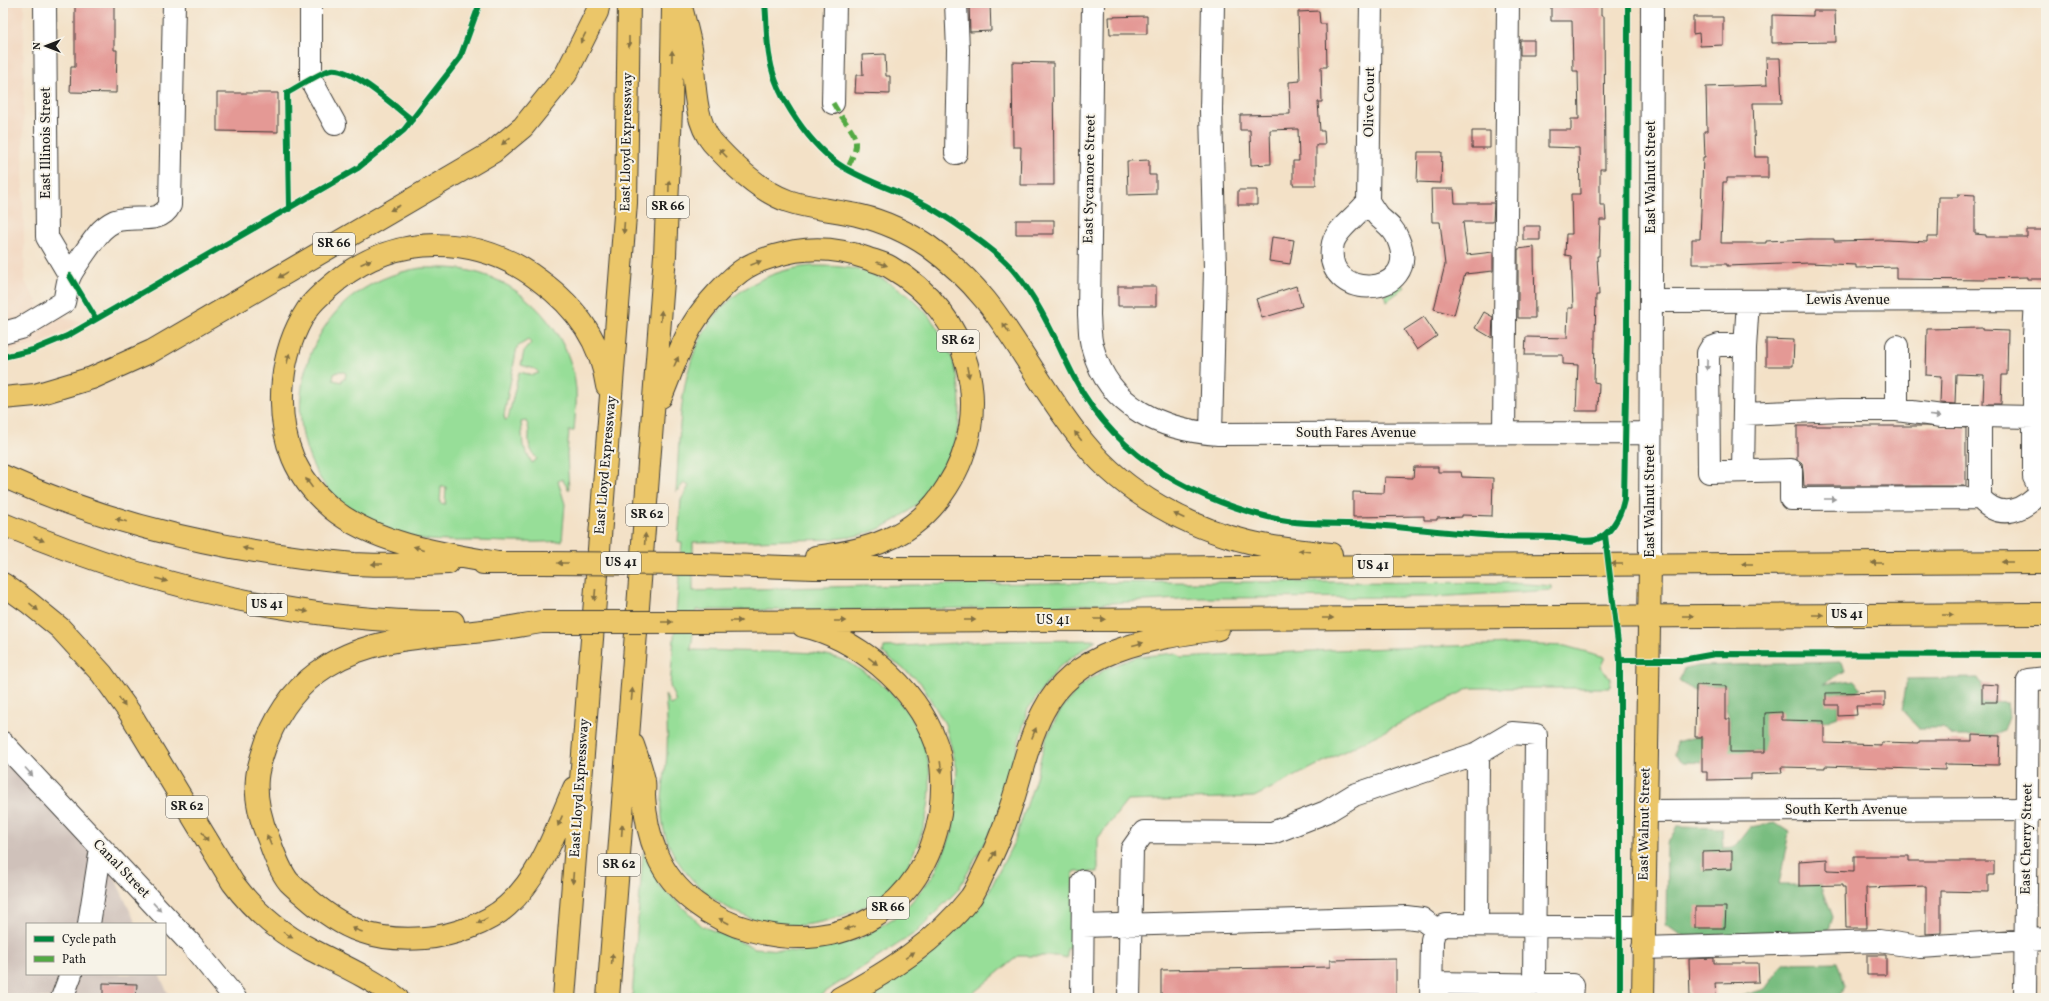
<svg xmlns="http://www.w3.org/2000/svg" width="2049" height="1001" font-family="Vollkorn,serif">
  <style>
    .built { fill: #f2d5bd }
    .industrial { fill: #cfc1ba }
    .green { fill: #97de98; stroke: #5a7d5a; fill-rule: evenodd }
    .forest { fill: #79bd80; stroke: #4a6c4e }
    .building { fill: #e49995 }
    .lines { fill: none; stroke-linecap: round; stroke-linejoin: round }
    .minor-casing { stroke: #3c3a36; stroke-width: 24 }
    .major-casing { stroke: #3c3a36; stroke-width: 24 }
    .highway-casing { stroke: #3c3a36; stroke-width: 24 }
    .minor { stroke: #fff; stroke-width: 22 }
    .major { stroke: #ebc669; stroke-width: 22 }
    .highway { stroke: #ebc669; stroke-width: 22 }
    .highway-bridge-casing { stroke: #3c3a36; stroke-width: 24; stroke-linecap: butt }
    .highway-bridge { stroke: #ebc669; stroke-width: 22 }
    .quiet { stroke: #52a943; stroke-width: 5; stroke-dasharray: 10 5; stroke-linecap: butt }
    .cycleway-casing { stroke: #f7f3e8; stroke-width: 8 }
    .cycleway { stroke: #00873e; stroke-width: 6 }
    .oneway { fill: #847142 }
    .oneway2 { fill: #999 }
    .labels { text-anchor: middle; dominant-baseline: central; stroke-width: 4; stroke-linejoin: round; paint-order: stroke }
    .shield { fill: #f7f3e8; stroke: #5e5c59; stroke-width: 1 }
    .shield-label { font-size: 13px; font-weight: bold; fill: #1c1c1c }
    .street-label { font-size: 14px; fill: #1c1c1c; stroke: #f7f3e8 }
  </style>
  <rect width="100%" height="100%" fill="#f7f3e8"/>
  <filter id="ink" filterUnits="userSpaceOnUse"><feTurbulence type="fractalNoise" baseFrequency=".025" numOctaves="2"/><feDisplacementMap in="SourceGraphic" scale="8" xChannelSelector="R" yChannelSelector="G"/><feConvolveMatrix kernelMatrix="1 2 1 2 8 2 1 2 1" color-interpolation-filters="sRGB"/></filter>
  <filter id="wash" filterUnits="userSpaceOnUse"><feTurbulence type="fractalNoise" baseFrequency=".012" numOctaves="4" result="noise"/><feDisplacementMap in="SourceGraphic" scale="16" xChannelSelector="R" yChannelSelector="G"/><feGaussianBlur stdDeviation="0.9" result="paint"/><feColorMatrix in="noise" values="0 0 0 0 0 0 0 0 0 0 0 0 0 0 0 0 0 1.4 0 .05"/><feComposite in="paint" operator="in"/></filter>
  <g filter="url(#wash)">
    <rect width="100%" height="100%" fill="#f3e1c7"/>
    <path class="built" d="M3,3H24L23,193L25,282L39,305L63,317L81,322L38,345L3,351Z"/>
    <path class="industrial" d="M3,751L101,848L136,924H27V974H159L170,998H3Z"/>
    <path class="green" d="M812,266C832,266 852,266 871,274C980,317 993,470 887,525C856,542 820,539 786,540C755,541 724,542 693,542V591C966,581 1239,581 1513,583L1552,586V590L1434,597L1196,598L1043,607L863,610H696L691,650C718,651 745,651 772,652C795,652 821,651 843,660C851,662 858,669 865,673C928,712 945,778 917,845C911,859 904,875 894,886C881,900 864,907 847,914C826,922 800,928 777,925C731,918 688,887 669,845C655,815 665,784 667,753C668,734 667,714 665,694L670,705L676,702L670,686L682,542H678L681,500L689,486L684,483L676,492C682,419 674,346 736,295C758,278 784,268 812,266Z
      M421,268C437,268 454,267 470,271C524,282 571,333 576,389C577,403 575,417 574,431H569L567,454L569,490L562,479L558,481L565,504L562,541C535,543 508,542 480,541C448,541 416,542 384,532C373,529 361,517 352,510C346,506 340,502 335,497C282,443 293,349 347,301C368,283 394,272 421,268ZM528,340L531,343L524,351L521,365L535,369L539,373L533,375L519,372L508,419L505,420L504,415L517,347ZM340,371L346,373L345,379H342V382L333,380L334,374ZM526,421C534,437 522,440 537,459L532,463L523,446L521,422ZM441,487H446L445,504L440,503Z
      M1400,283L1405,287L1387,301L1385,294Z
      M1096,640L1059,667L1028,709L997,820L958,890L915,933L816,998H632L643,852L658,878V885L668,893L702,926L755,948L802,952L859,939L902,913L934,875L953,830L957,769L945,724L920,682L883,653L884,647L991,641Z
      M1513,644L1565,646L1605,657L1600,668L1611,678L1610,688H1470L1254,797L1127,801L1098,838V872H1073L1072,947L1067,948V958L1058,956H1018L967,998H864L926,960L982,905L1015,840L1035,781L1046,738L1060,711L1080,686L1107,668L1136,657L1176,653L1181,658L1331,650Z"/>
    <path class="forest" d="M1842,662L1845,671L1824,684L1854,680L1861,689L1856,692L1838,693V716L1824,721H1805L1767,752H1751L1706,763L1683,762L1675,755L1676,742L1695,737H1730V719L1726,708V686L1696,685L1695,691L1692,690L1679,680L1684,669L1699,666Z
      M1978,678L1982,684V702L2007,703L2009,717L2004,731L1993,736H1952L1942,728H1918L1902,710L1907,679Z
      M1775,823L1789,832L1779,885H1821L1833,917L1827,935L1686,938L1666,924L1667,844L1677,827L1722,828L1723,848L1734,847L1750,827Z
      M1837,962L1845,986L1840,998H1735L1765,989L1784,963Z"/>
    <g id="blocks">
      <path class="building" d="M969,3H990L991,31L970,32Z
        M1551,4H1601V16H1604L1605,169H1600V205H1605L1606,220H1600L1599,256H1597L1599,295H1596L1594,382L1599,383L1598,411H1576L1578,365L1563,364V355H1525L1526,337L1567,338L1568,308H1573L1571,256L1565,255L1566,234H1572L1571,194H1580L1579,148L1548,147V130H1571V119H1579L1578,71H1573L1572,21H1551Z
        M114,5V50H117L116,93L70,92L71,67H75V6Z
        M1319,11L1320,24H1326L1327,67H1321L1322,102H1318L1320,131H1324L1325,145H1316V185H1293V161H1299L1298,129L1270,130L1271,164L1251,165L1250,130H1240V115L1290,114L1289,82L1300,81L1298,12Z
        M1813,11H1835L1836,42L1772,43V15L1813,16Z
        M1147,16V34H1110L1109,17Z
        M1693,17H1723V45L1700,46L1699,33L1693,34Z
        M1520,40H1534V55H1520Z
        M885,54L886,76H890V94L855,93L856,75H863L862,55Z
        M1766,58H1780L1782,103H1753L1755,157H1768V178H1727V182H1723L1721,243H1766V241L1810,239H1834V241L1887,240L1927,242V237H1938L1939,197H1958V194L1975,195V234L1986,235V237H2027V230H2046V279H2027V277L1985,278V280L1896,279V267L1856,268V265L1809,263L1727,266V264H1692V239H1700L1703,157H1705L1704,131H1707L1706,87L1767,85Z
        M1012,62L1053,63L1054,185H1020L1021,147H1013Z
        M217,93H278V132L217,131Z
        M1472,131H1490V148H1472Z
        M1418,152H1442L1441,183L1417,182Z
        M1149,160V175H1156V194L1128,195L1127,161Z
        M1431,189H1454L1455,203H1494L1493,222H1463L1467,255L1493,252V271L1465,274L1454,315L1434,309L1445,265L1440,222H1432Z
        M1238,190H1257V205H1238Z
        M1016,220H1054V234H1016Z
        M1523,226H1540V240H1523Z
        M1272,237L1294,240L1290,264L1269,261Z
        M1534,247L1535,318H1518V249Z
        M1118,286H1156V306H1118Z
        M1296,286L1302,306L1262,318L1256,299Z
        M1484,312L1493,317L1492,338L1475,328Z
        M1424,317L1437,336L1417,350L1404,330Z
        M1982,328V330L2008,331L2007,375H2002L2001,404H1983L1984,375L1956,374L1955,404L1940,403L1941,376L1926,375L1927,329Z
        M1766,339L1794,340L1793,366H1766Z
        M1797,426H1925L1966,428V486H1804L1803,470L1802,463L1797,459Z
        M1414,467H1438V472H1461L1462,477L1493,478L1492,516L1462,515V517L1437,518V520H1424V516L1353,517V492L1384,493L1385,477L1413,478Z
        M1982,684L1998,685L1997,702H1982Z
        M1696,685L1726,686V719H1730V752H1765V713L1782,712V720L1824,721V743L1881,745V742L1919,743V741H1972V735L2000,736L1999,765L1945,764V770L1825,766V768L1781,767L1782,773L1751,774V779L1707,780V772H1702V737H1695Z
        M1885,692V706H1856L1857,715L1838,716V705H1826V693Z
        M1732,851V869L1702,870V852Z
        M1854,856H1909V861H1994V875H1988V892L1941,891V933L1926,934V886L1866,888L1867,928H1846L1845,887H1842V885L1799,886V861L1827,859V870L1854,871Z
        M1695,907H1726L1725,928H1695Z
        M1867,955H1886V975H1867Z
        M1714,958V963H1758L1759,982L1715,983L1716,998H1690L1689,959Z
        M1396,959V998H1161V970L1330,967V960Z
        M103,983L137,984L136,998H103Z"/>
    </g>
  </g>
  <g filter="url(#ink)">
    <use href="#blocks" fill-opacity="0" stroke="#3c3a36" stroke-width="1"/>
    <g class="lines">
      <defs>
        <path id="minor" d="M45,3L47,237L70,276
          M311,3V80L335,124
          M1093,3L1089,315C1090,326 1089,338 1093,349C1109,408 1162,430 1218,434L1650,433
          M833,103L835,3
          M956,153L958,50L956,3
          M1368,201C1371,206 1374,211 1378,216C1386,224 1394,228 1398,239C1424,300 1319,303 1333,243C1337,228 1359,215 1368,201L1371,3
          M2036,300L2034,336V477L2037,483L2046,492
          M1651,301L2046,300
          M3,333L21,328L64,302C66,294 67,285 69,278C72,270 96,236 102,230C105,227 111,223 115,221C134,214 160,226 170,205L174,3
          M1745,345H1719L1711,348L1708,353L1709,472L1791,470V499L1980,498
          M1897,410L1942,416H1980
          M1744,414L1842,410H1897V346
          M2034,417L1980,416V498C2001,522 2024,510 2043,490
          M1211,433L1215,269L1211,111L1213,3
          M1504,433L1508,3
          M1743,471L1745,348L1748,301
          M1650,564L1652,3
          M3,743L191,944L235,998
          M1646,811L2046,809
          M89,924L101,848
          M1477,925L1478,753
          M1083,926L1406,917L1422,919L1435,929
          M1643,948L1879,941L1920,947L2046,939
          M1431,983L1573,985L1572,998
          M62,998L71,974
          M1082,998L1083,881
          M1129,998L1132,849L1144,832L1272,833L1326,812L1354,795L1478,753L1512,733L1536,735L1534,985
          M1431,998L1432,940L1435,929L1446,925L1644,927
          M2025,998L2028,680L2046,678"/>
        <path id="major" d="M1643,998L1650,564"/>
        <path id="highway" d="M680,3C684,18 688,33 691,48C695,76 693,120 712,142C732,164 759,191 788,201C811,209 837,210 861,216C883,221 909,233 928,246C981,284 1003,323 1037,376C1052,399 1067,423 1085,444C1126,494 1187,527 1249,542C1276,549 1304,551 1331,554
          M661,397C671,373 680,346 693,324C704,306 729,278 747,267C761,259 780,254 795,251C819,247 844,250 866,258C874,261 883,263 890,267C969,312 997,409 947,487C933,510 911,530 886,540C864,550 839,554 816,557
          M3,398L35,395L92,378L152,351L493,152L523,127L566,74L597,12L599,3
          M3,476C112,526 235,553 354,564C385,566 417,564 448,563
          M3,524C145,584 298,623 453,622
          M483,563H542
          M498,563C444,554 375,544 331,508C316,495 301,477 293,458C274,413 280,351 307,310C314,299 328,288 338,280C397,233 479,234 539,280C575,306 601,341 607,386
          M700,564L814,568H1094L2046,562
          M3,584L28,602L60,628L102,674L130,713L233,883C254,911 281,934 312,950C341,965 371,978 397,998
          M542,622C522,625 503,629 483,631C431,637 372,637 327,666C298,684 279,710 267,741C263,753 258,766 257,778C255,798 261,822 269,840C274,854 280,871 289,882C294,887 300,892 305,896C343,930 374,942 425,938C452,936 487,924 507,906C542,875 556,829 574,788
          M698,622L2046,614
          M633,745C637,757 642,769 644,781C645,786 644,792 644,796C645,815 650,838 657,855C673,893 712,920 750,930C842,956 924,909 940,814C943,791 944,765 936,743C925,712 904,686 879,665C858,648 831,632 803,626
          M564,998L626,203L629,3
          M608,998L665,255L671,109L673,8
          M840,998C888,972 936,942 971,897C975,891 979,883 982,876C994,853 1002,834 1010,809C1021,777 1027,743 1043,712C1075,648 1154,638 1218,629"/>
      </defs>
      <use href="#minor" class="minor-casing"/>
      <use href="#major" class="major-casing"/>
      <use href="#highway" class="highway-casing"/>
      <use href="#minor" class="minor"/>
      <use href="#major" class="major"/>
      <use href="#highway" class="highway"/>
      <defs>
        <path id="highway-bridge" d="M542,563L700,564
          M542,622H698"/>
      </defs>
      <use href="#highway-bridge" class="highway-bridge-casing"/>
      <use href="#highway-bridge" class="highway-bridge"/>
      <path class="quiet" d="M833,103C850,134 866,133 847,169"/>
      <defs>
        <path id="cycleway" d="M765,3C767,22 766,42 770,60C776,97 811,147 843,167C871,184 903,192 931,208C953,221 997,251 1013,270C1041,303 1056,342 1075,379C1095,418 1128,451 1164,474C1199,496 1242,512 1281,520C1311,526 1343,522 1373,525C1414,528 1456,534 1498,536C1517,537 1536,536 1555,537C1569,538 1582,543 1595,540C1611,535 1621,515 1624,500L1627,338L1628,3
          M289,209L287,93C296,88 323,71 331,70C352,67 395,107 412,120
          M70,276L96,319
          M3,357L33,350L67,336L358,168L404,130L460,58L480,3
          M1605,535L1620,660V998
          M1620,660H1682L1715,654L2046,655"/>
      </defs>
      <use href="#cycleway" class="cycleway-casing"/>
      <use href="#cycleway" class="cycleway"/>
    </g>
    <defs><path id="oneway-solid" d="M-6-.8H1V-3.2L6.5 0L1 3.2V.8H-6Z"/></defs>
    <g class="oneway">
      <use href="#oneway-solid" transform="translate(583 38) rotate(117)"/>
      <use href="#oneway-solid" transform="translate(629 42) rotate(90)"/>
      <use href="#oneway-solid" transform="translate(672 56) rotate(-89)"/>
      <use href="#oneway-solid" transform="translate(506 141) rotate(140)"/>
      <use href="#oneway-solid" transform="translate(723 153) rotate(-134)"/>
      <use href="#oneway-solid" transform="translate(669 186) rotate(-88)"/>
      <use href="#oneway-solid" transform="translate(395 208) rotate(152)"/>
      <use href="#oneway-solid" transform="translate(624 228) rotate(94)"/>
      <use href="#oneway-solid" transform="translate(366 262) rotate(-24)"/>
      <use href="#oneway-solid" transform="translate(756 263) rotate(-22)"/>
      <use href="#oneway-solid" transform="translate(882 264) rotate(19)"/>
      <use href="#oneway-solid" transform="translate(283 275) rotate(149)"/>
      <use href="#oneway-solid" transform="translate(661 316) rotate(-86)"/>
      <use href="#oneway-solid" transform="translate(1006 328) rotate(-123)"/>
      <use href="#oneway-solid" transform="translate(288 359) rotate(-76)"/>
      <use href="#oneway-solid" transform="translate(676 362) rotate(-66)"/>
      <use href="#oneway-solid" transform="translate(968 372) rotate(79)"/>
      <use href="#oneway-solid" transform="translate(1078 436) rotate(-128)"/>
      <use href="#oneway-solid" transform="translate(309 483) rotate(-126)"/>
      <use href="#oneway-solid" transform="translate(1179 516) rotate(-155)"/>
      <use href="#oneway-solid" transform="translate(121 520) rotate(-164)"/>
      <use href="#oneway-solid" transform="translate(39 539) rotate(23)"/>
      <use href="#oneway-solid" transform="translate(645 539) rotate(-86)"/>
      <use href="#oneway-solid" transform="translate(419 548) rotate(-165)"/>
      <use href="#oneway-solid" transform="translate(248 549) rotate(-170)"/>
      <use href="#oneway-solid" transform="translate(1304 551) rotate(-173)"/>
      <use href="#oneway-solid" transform="translate(2007 562) rotate(180)"/>
      <use href="#oneway-solid" transform="translate(563 563) rotate(-180)"/>
      <use href="#oneway-solid" transform="translate(1877 563) rotate(180)"/>
      <use href="#oneway-solid" transform="translate(377 564) rotate(180)"/>
      <use href="#oneway-solid" transform="translate(1617 564) rotate(180)"/>
      <use href="#oneway-solid" transform="translate(1747 564) rotate(180)"/>
      <use href="#oneway-solid" transform="translate(162 580) rotate(16)"/>
      <use href="#oneway-solid" transform="translate(595 595) rotate(95)"/>
      <use href="#oneway-solid" transform="translate(34 607) rotate(40)"/>
      <use href="#oneway-solid" transform="translate(303 611) rotate(9)"/>
      <use href="#oneway-solid" transform="translate(1818 615)"/>
      <use href="#oneway-solid" transform="translate(1948 615)"/>
      <use href="#oneway-solid" transform="translate(1688 616)"/>
      <use href="#oneway-solid" transform="translate(1328 618)"/>
      <use href="#oneway-solid" transform="translate(1100 619)"/>
      <use href="#oneway-solid" transform="translate(970 620)"/>
      <use href="#oneway-solid" transform="translate(736 621)"/>
      <use href="#oneway-solid" transform="translate(840 621)"/>
      <use href="#oneway-solid" transform="translate(667 622)"/>
      <use href="#oneway-solid" transform="translate(1138 644) rotate(-14)"/>
      <use href="#oneway-solid" transform="translate(873 661) rotate(38)"/>
      <use href="#oneway-solid" transform="translate(632 694) rotate(-85)"/>
      <use href="#oneway-solid" transform="translate(122 702) rotate(56)"/>
      <use href="#oneway-solid" transform="translate(1034 733) rotate(-68)"/>
      <use href="#oneway-solid" transform="translate(941 767) rotate(82)"/>
      <use href="#oneway-solid" transform="translate(560 821) rotate(113)"/>
      <use href="#oneway-solid" transform="translate(622 830) rotate(-86)"/>
      <use href="#oneway-solid" transform="translate(205 837) rotate(59)"/>
      <use href="#oneway-solid" transform="translate(269 840) rotate(-112)"/>
      <use href="#oneway-solid" transform="translate(993 856) rotate(-62)"/>
      <use href="#oneway-solid" transform="translate(573 878) rotate(94)"/>
      <use href="#oneway-solid" transform="translate(482 921) rotate(152)"/>
      <use href="#oneway-solid" transform="translate(724 921) rotate(-152)"/>
      <use href="#oneway-solid" transform="translate(850 928) rotate(162)"/>
      <use href="#oneway-solid" transform="translate(357 930) rotate(-160)"/>
      <use href="#oneway-solid" transform="translate(288 935) rotate(33)"/>
      <use href="#oneway-solid" transform="translate(910 955) rotate(-35)"/>
      <use href="#oneway-solid" transform="translate(612 959) rotate(-85)"/>
    </g>
    <g class="oneway2">
      <use href="#oneway-solid" transform="translate(1707 365) rotate(91)"/>
      <use href="#oneway-solid" transform="translate(1935 416) rotate(5)"/>
      <use href="#oneway-solid" transform="translate(1830 499)"/>
      <use href="#oneway-solid" transform="translate(29 772) rotate(48)"/>
      <use href="#oneway-solid" transform="translate(157 907) rotate(47)"/>
    </g>
  </g>
  <g class="labels">
    <g class="shield">
      <rect x="647" y="196" width="42" height="22" rx="3"/>
      <rect x="313" y="233" width="42" height="22" rx="3"/>
      <rect x="937" y="330" width="42" height="22" rx="3"/>
      <rect x="626" y="504" width="42" height="22" rx="3"/>
      <rect x="601" y="552" width="40" height="22" rx="3"/>
      <rect x="1353" y="555" width="40" height="22" rx="3"/>
      <rect x="247" y="594" width="40" height="22" rx="3"/>
      <rect x="1827" y="604" width="40" height="22" rx="3"/>
      <rect x="166" y="796" width="42" height="22" rx="3"/>
      <rect x="598" y="854" width="42" height="22" rx="3"/>
      <rect x="867" y="897" width="42" height="22" rx="3"/>
    </g>
    <g class="shield-label">
      <text x="668" y="207">SR 66</text>
      <text x="334" y="244">SR 66</text>
      <text x="958" y="341">SR 62</text>
      <text x="647" y="515">SR 62</text>
      <text x="621" y="563">US 41</text>
      <text x="1373" y="566">US 41</text>
      <text x="267" y="605">US 41</text>
      <text x="1847" y="615">US 41</text>
      <text x="187" y="807">SR 62</text>
      <text x="619" y="865">SR 62</text>
      <text x="888" y="908">SR 66</text>
    </g>
    <g class="street-label">
      <text transform="translate(1370 102) rotate(-89)">Olive Court</text>
      <text transform="translate(627 142) rotate(-89)">East Lloyd Expressway</text>
      <text transform="translate(46 143) rotate(-90)">East Illinois Street</text>
      <text transform="translate(1651 177) rotate(-90)">East Walnut Street</text>
      <text transform="translate(1090 179) rotate(-89)">East Sycamore Street</text>
      <text x="1848" y="300">Lewis Avenue</text>
      <text x="1356" y="433">South Fares Avenue</text>
      <text transform="translate(606 465) rotate(-85)">East Lloyd Expressway</text>
      <text transform="translate(1650 501) rotate(-90)">East Walnut Street</text>
      <text x="1053" y="620">US 41</text>
      <text transform="translate(580 788) rotate(-86)">East Lloyd Expressway</text>
      <text x="1846" y="810">South Kerth Avenue</text>
      <text transform="translate(1645 824) rotate(-89)">East Walnut Street</text>
      <text transform="translate(2027 839) rotate(-89)">East Cherry Street</text>
      <text transform="translate(121 869) rotate(46)">Canal Street</text>
    </g>
  </g>
  <rect width="2049" height="1001" fill="none" stroke="#f7f3e8" stroke-width="16"/>
  <rect x="26" y="923" width="140" height="52" fill="#f7f3e8" stroke="#9f9d96"/>
  <rect x="34" y="936" width="20" height="6" fill="#00873e" stroke="#9f9d96"/>
  <text x="62" y="943" font-size="12" fill="#1c1c1c">Cycle path</text>
  <rect x="34" y="956" width="20" height="6" fill="#52a943" stroke="#9f9d96"/>
  <text x="62" y="963" font-size="12" fill="#1c1c1c">Path</text>
  <g transform="translate(46 46) rotate(270)" stroke="#f7f3e8" stroke-width="3" paint-order="stroke">
  <path d="M0-3L7 15L0 10L-7 15Z" fill="#1c1c1c"/>
  <text y="-6" font-size="11" font-weight="bold" text-anchor="middle" fill="#1c1c1c">N</text>
  </g>
</svg>
